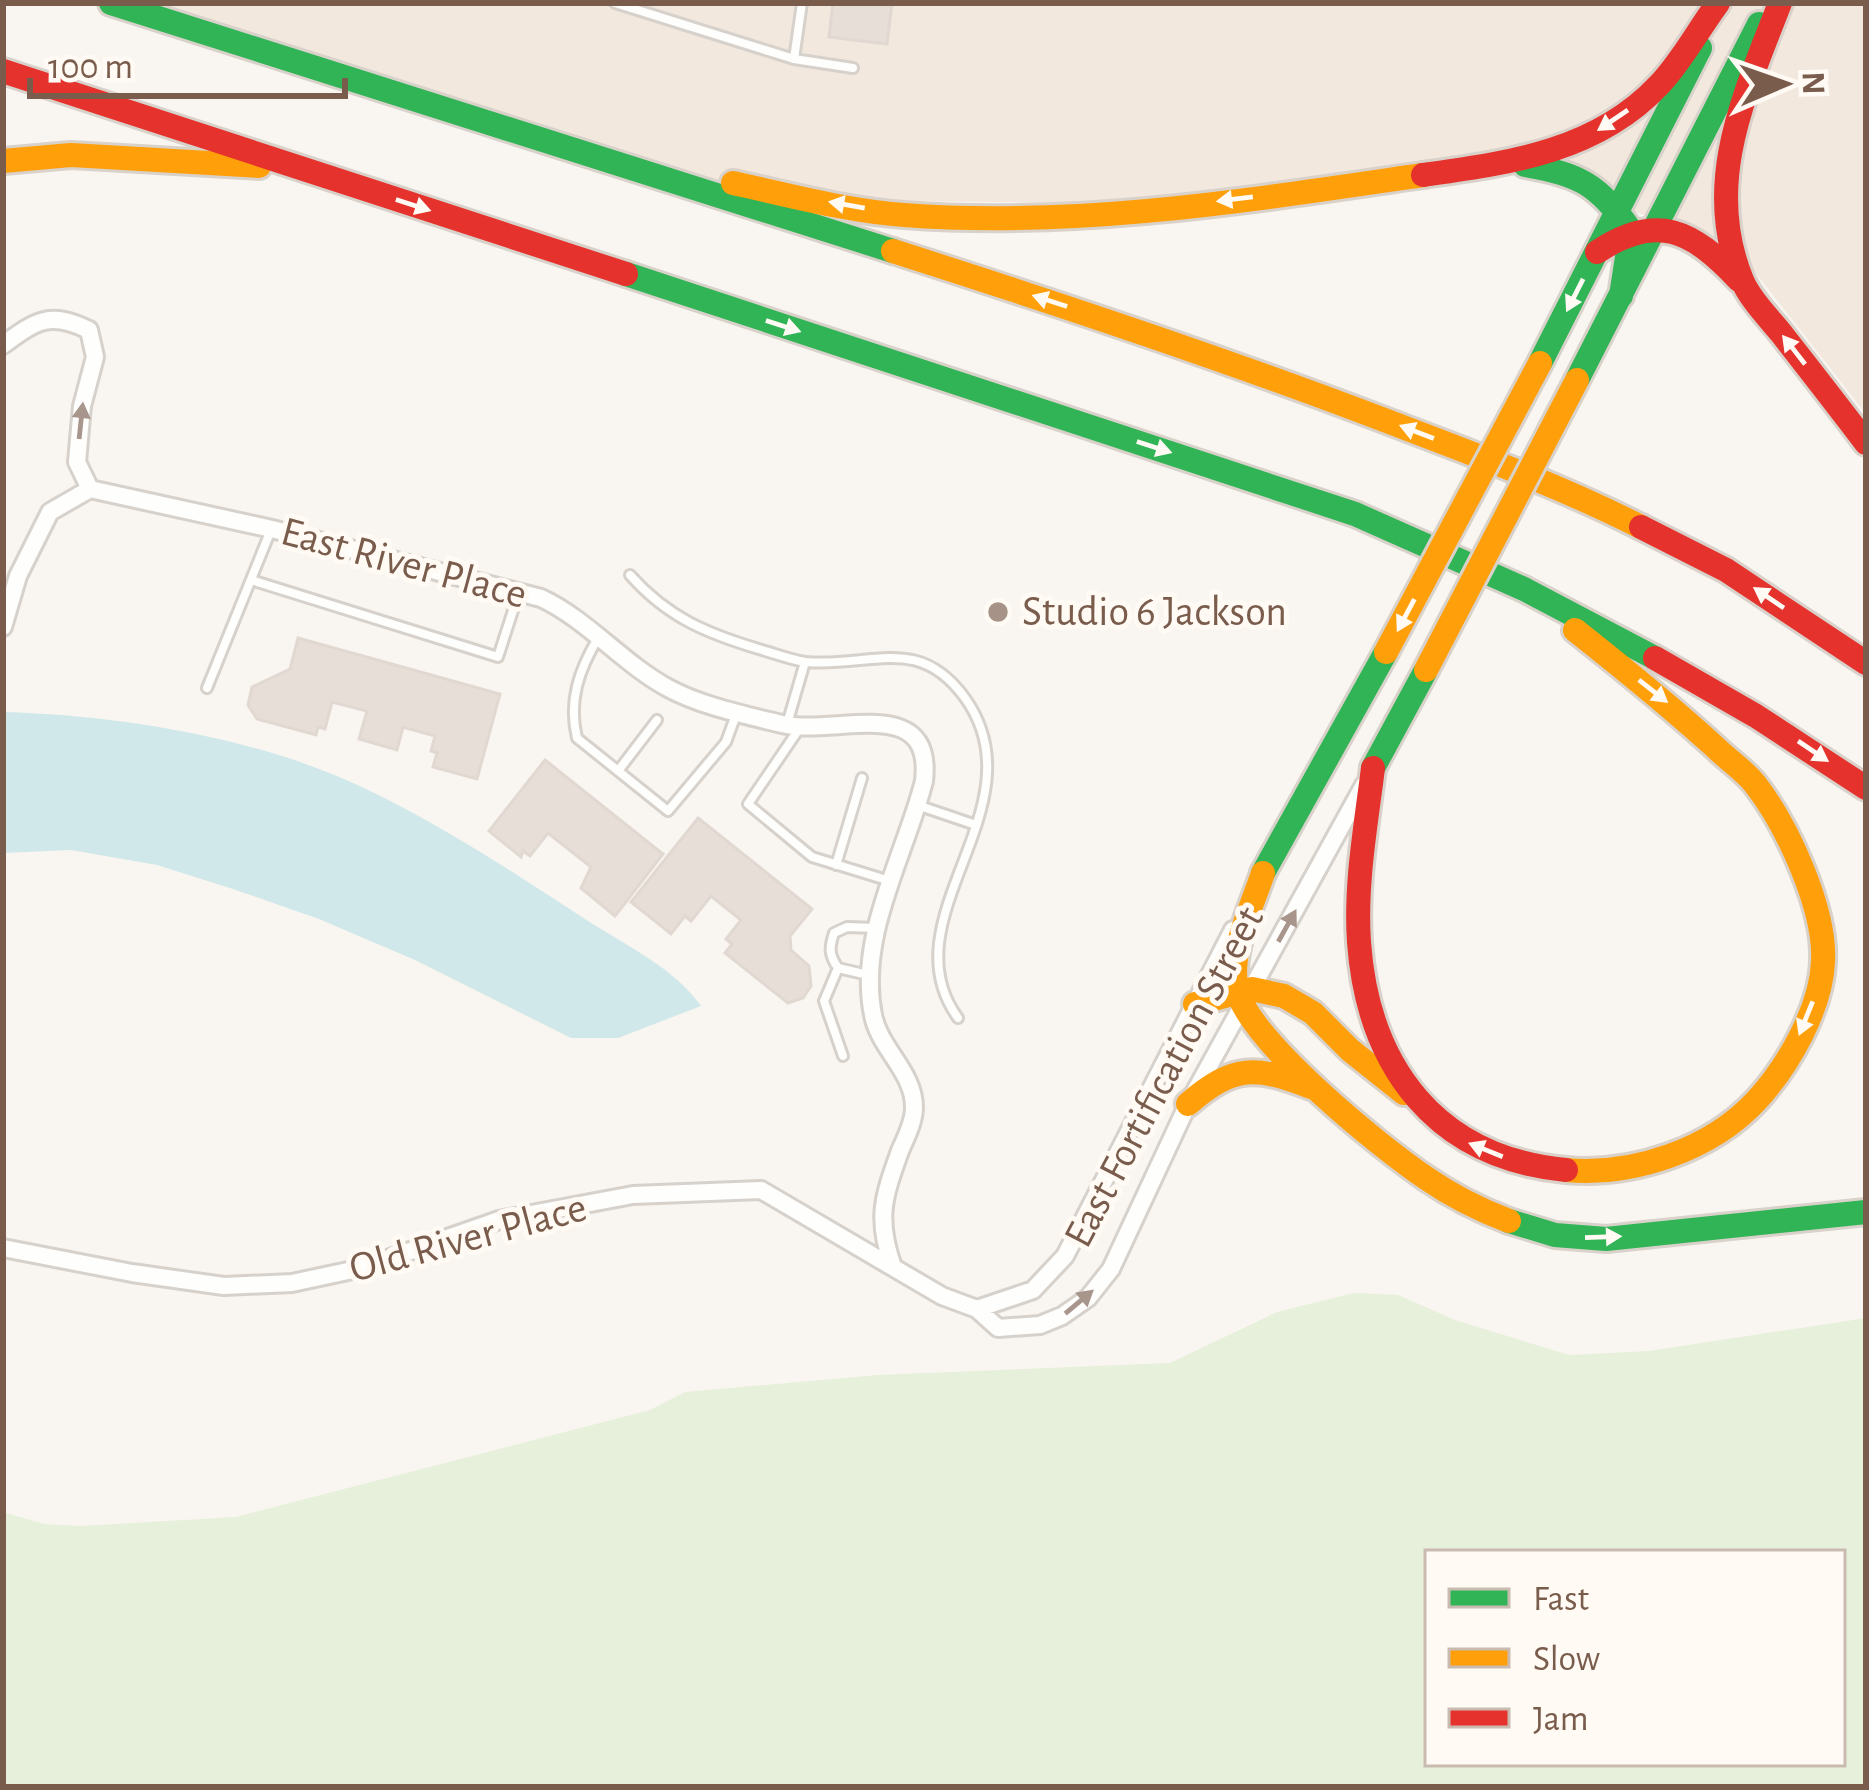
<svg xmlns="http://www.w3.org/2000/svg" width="1869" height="1790" font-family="'Alegreya Sans',sans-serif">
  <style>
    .residential { fill: #f2e8de }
    .green { fill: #e7f0db; fill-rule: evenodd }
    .water { fill: #d0e8ea }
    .building { fill: #e6ded7; stroke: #e2d8d2; stroke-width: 3 }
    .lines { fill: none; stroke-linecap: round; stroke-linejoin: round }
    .lane-casing { stroke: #d7d1cb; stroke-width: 14 }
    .street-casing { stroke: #d7d1cb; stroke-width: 22 }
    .fast-casing { stroke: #d9d2cb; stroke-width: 30 }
    .slow-casing { stroke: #d9d2cb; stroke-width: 30 }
    .jam-casing { stroke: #d9d2cb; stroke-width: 30 }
    .lane { stroke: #fefefd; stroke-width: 8 }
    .street { stroke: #fefefd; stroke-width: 16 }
    .fast { stroke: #30b455; stroke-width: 24 }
    .slow { stroke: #ff9f0a; stroke-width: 24 }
    .jam { stroke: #e5322d; stroke-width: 24 }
    .slow-bridge-casing { stroke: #d9d2cb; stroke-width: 30; stroke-linecap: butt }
    .slow-bridge { stroke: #ff9f0a; stroke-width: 24 }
    .oneway { fill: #fffaf3 }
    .oneway2 { fill: #a8958b }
    .poi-dot { fill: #a69286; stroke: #fffaf3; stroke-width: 4.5 }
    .labels { text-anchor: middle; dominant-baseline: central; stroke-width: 10; stroke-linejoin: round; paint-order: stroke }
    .street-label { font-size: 42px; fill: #7a5c4d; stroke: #fffaf3 }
    .poi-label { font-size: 42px; fill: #7a5c4d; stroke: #fffaf3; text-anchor: start }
  </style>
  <rect width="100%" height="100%" fill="#f9f5f0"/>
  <path class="residential" d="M111,3H1866V414L1740,253L1511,163L1191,204L817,200L580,152Z"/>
  <path class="green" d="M1354,1293L1398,1295L1455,1320L1569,1355L1649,1351L1866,1318V1787H3V1512L44,1524L81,1526L236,1517L650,1410L685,1392L878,1375L1170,1363L1277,1312ZM1428,1553H1842V1763H1428Z"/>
  <path class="water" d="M3,712C119,715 261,738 366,789C442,825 514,873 585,919C623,944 675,968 701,1006L618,1038H571L415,960L319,919L233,889L157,865L71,850L3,853Z"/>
  <path class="building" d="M833,3H892L887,44L829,37Z
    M298,638L500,694L477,779L433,767L437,753L431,751L435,736L403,727L397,750L359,739L367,711L332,702L325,729L318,727L316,735L257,719L248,705L252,687L290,669Z
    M545,760L663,854L615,916L581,888L591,867L548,833L530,856L523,851L521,857L489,831Z
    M698,818L812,909L790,936L791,950L809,966L811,986L803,998L788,1003L725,953L732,944L726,939L741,920L711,896L691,921L685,916L671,934L631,902Z"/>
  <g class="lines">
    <defs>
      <path id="lane" d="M615,3L794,59L802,3
        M794,59L853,68
        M630,575C668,618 708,634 762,650C776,654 792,660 806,662C870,668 918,633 965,698C1043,807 885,918 958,1018
        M251,580L498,657L519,592
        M598,638C579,670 568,701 577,738L668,811L726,742L737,712
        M207,688L271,530
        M787,724L805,662
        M799,729L748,804L812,857L890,881
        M618,771L657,720
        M920,806L976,825
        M836,865L862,778
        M838,968L824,1001L843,1056
        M868,975L838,968C829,955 829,948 834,933L847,927L876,928"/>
      <path id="street" d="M3,345C37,320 50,311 89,330L95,357L82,406L77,462L90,489L50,512L18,576L3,627
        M90,489L272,529L541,598C588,620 622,663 668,688C701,706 745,715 782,724C834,737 934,692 924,781C905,856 857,935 873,1015C879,1048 914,1072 914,1107C914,1122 906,1137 900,1151C883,1198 876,1219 893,1267
        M3,1248L132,1273L224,1286L292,1283L362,1268L499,1220L633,1195L761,1190L942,1296L977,1309L998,1328L1040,1325L1062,1316L1088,1298L1111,1269L1188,1104L1364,785
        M977,1309L1033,1290L1065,1256L1233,930"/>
      <path id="fast" d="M111,3L893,251
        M1525,165C1580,174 1599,185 1631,231L1621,296
        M626,274L1355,514L1524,589L1655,658
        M1540,363L1700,48
        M1577,380L1759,24
        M1373,768L1426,670
        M1263,873L1386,652
        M1509,1221L1555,1235L1606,1239L1866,1212"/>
      <path id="slow" d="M3,161L71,155L259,166
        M733,183C789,195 846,211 904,215C1078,228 1251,200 1423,175
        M893,251C1056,303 1219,357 1379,418C1468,452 1556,484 1641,527
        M1263,873C1252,907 1228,953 1237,990C1251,1042 1380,1147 1426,1178C1452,1196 1480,1210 1509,1221
        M1195,1004L1252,989L1284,996L1313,1013L1350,1050L1404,1093
        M1188,1104C1234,1064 1256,1066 1311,1087
        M1566,1170C1633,1176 1711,1150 1757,1100C1788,1066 1821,1009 1823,962C1826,909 1787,825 1755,784C1744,770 1728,760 1715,747C1670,706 1623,668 1575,630"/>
      <path id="jam" d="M1780,3C1745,94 1702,183 1742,280C1750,299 1768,317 1781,333C1809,369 1838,406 1866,443
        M3,71L626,274
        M1423,175C1508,163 1596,152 1659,85C1682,61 1698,30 1718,3
        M1597,252C1657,212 1692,230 1739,280
        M1641,527L1726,570L1866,663
        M1655,658L1756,716L1866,788
        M1373,768C1366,825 1355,884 1359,942C1368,1068 1437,1158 1566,1170"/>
    </defs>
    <use href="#lane" class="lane-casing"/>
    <use href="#street" class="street-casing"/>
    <use href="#fast" class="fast-casing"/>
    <use href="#slow" class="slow-casing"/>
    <use href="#jam" class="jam-casing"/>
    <use href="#lane" class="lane"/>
    <use href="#street" class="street"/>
    <use href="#fast" class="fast"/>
    <use href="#slow" class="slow"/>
    <use href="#jam" class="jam"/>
    <defs>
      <path id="slow-bridge" d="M1386,652L1540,363
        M1426,670L1577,380"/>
    </defs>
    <use href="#slow-bridge" class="slow-bridge-casing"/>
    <use href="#slow-bridge" class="slow-bridge"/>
  </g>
  <defs><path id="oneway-solid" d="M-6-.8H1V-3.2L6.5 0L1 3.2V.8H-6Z" transform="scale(3)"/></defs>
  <g class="oneway">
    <use href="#oneway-solid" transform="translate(1613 120) rotate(146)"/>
    <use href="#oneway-solid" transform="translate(1235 199) rotate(173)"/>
    <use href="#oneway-solid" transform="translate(413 205) rotate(18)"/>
    <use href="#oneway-solid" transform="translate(847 205) rotate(-170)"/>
    <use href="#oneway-solid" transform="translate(1575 295) rotate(117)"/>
    <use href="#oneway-solid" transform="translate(1050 301) rotate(-162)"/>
    <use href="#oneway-solid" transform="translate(783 326) rotate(18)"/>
    <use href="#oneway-solid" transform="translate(1794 350) rotate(-128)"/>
    <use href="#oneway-solid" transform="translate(1417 432) rotate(-159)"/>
    <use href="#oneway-solid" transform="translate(1154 447) rotate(18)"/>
    <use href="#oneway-solid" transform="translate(1769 598) rotate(-146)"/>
    <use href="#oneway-solid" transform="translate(1406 615) rotate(118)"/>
    <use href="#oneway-solid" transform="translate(1653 691) rotate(38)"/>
    <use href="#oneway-solid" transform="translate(1813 751) rotate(34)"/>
    <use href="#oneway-solid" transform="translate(1806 1018) rotate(112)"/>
    <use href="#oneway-solid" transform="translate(1486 1150) rotate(-158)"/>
    <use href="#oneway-solid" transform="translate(1603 1237) rotate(-2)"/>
  </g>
  <g class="oneway2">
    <use href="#oneway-solid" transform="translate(81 421) rotate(-84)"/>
    <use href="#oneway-solid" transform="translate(1287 926) rotate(-61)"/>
    <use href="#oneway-solid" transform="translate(1079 1302) rotate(-40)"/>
  </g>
  <circle class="poi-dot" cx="998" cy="612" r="12"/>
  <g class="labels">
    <g class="street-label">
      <text transform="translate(404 563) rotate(15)">East River Place</text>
      <text transform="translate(1164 1077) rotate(-62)">East Fortification Street</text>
      <text transform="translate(468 1238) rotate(-15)">Old River Place</text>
    </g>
    <g class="poi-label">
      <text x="1022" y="612">Studio 6 Jackson</text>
    </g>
  </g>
  <rect width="1869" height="1790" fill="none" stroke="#7a5c4d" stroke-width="12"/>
  <rect x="1425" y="1550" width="420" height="216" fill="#fffaf3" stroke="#cabbb1" stroke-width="3"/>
  <rect x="1449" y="1589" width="60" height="18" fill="#30b455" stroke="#cabbb1" stroke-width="3"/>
  <text x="1533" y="1610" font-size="36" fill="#7a5c4d">Fast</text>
  <rect x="1449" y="1649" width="60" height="18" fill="#ff9f0a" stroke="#cabbb1" stroke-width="3"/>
  <text x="1533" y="1670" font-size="36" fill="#7a5c4d">Slow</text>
  <rect x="1449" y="1709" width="60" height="18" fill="#e5322d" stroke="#cabbb1" stroke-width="3"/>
  <text x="1533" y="1730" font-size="36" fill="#7a5c4d">Jam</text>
  <g transform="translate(1785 84) rotate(88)" stroke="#fffaf3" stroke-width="9" paint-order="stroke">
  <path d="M0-9L21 45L0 30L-21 45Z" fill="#7a5c4d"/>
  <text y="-18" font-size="33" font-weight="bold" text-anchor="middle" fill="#7a5c4d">N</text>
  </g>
  <path d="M30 78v18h315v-18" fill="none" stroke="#7a5c4d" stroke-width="6"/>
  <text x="48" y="78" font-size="36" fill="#7a5c4d" stroke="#fffaf3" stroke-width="9" paint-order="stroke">100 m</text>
</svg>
